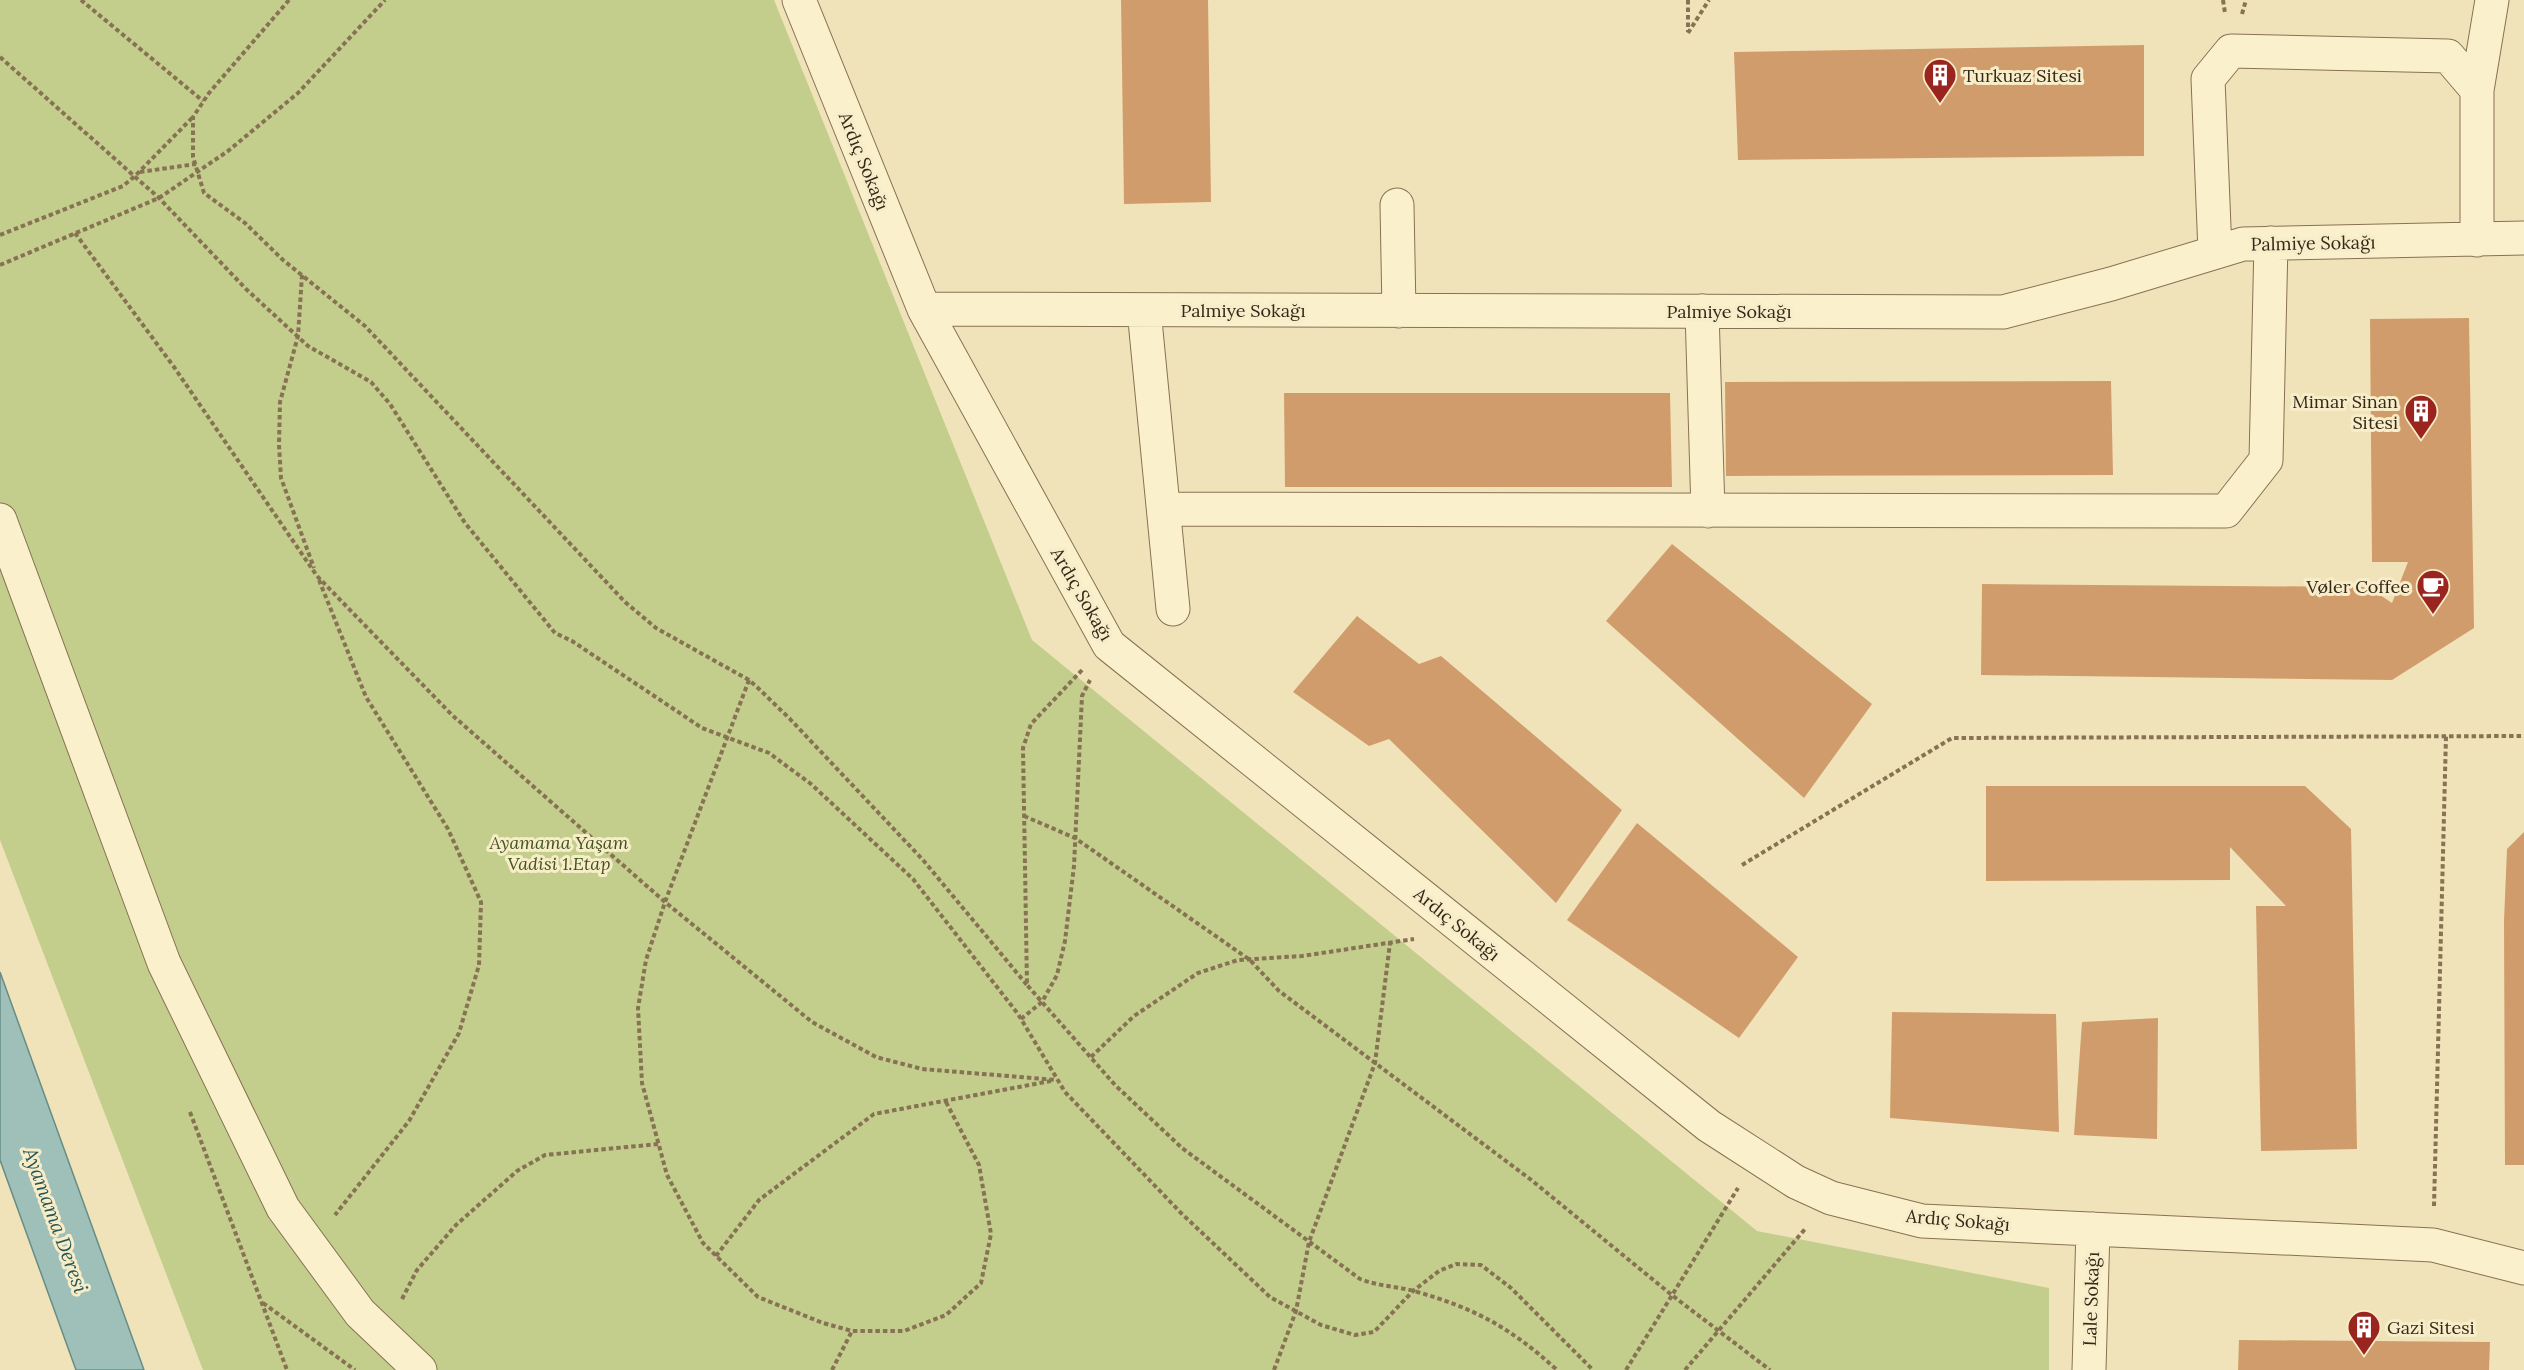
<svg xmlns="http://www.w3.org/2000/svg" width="2524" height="1370" font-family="Lora,serif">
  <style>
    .green { fill: #c3ce8d }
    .water { fill: #9ec0b8; stroke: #668d86; stroke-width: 1.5 }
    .building { fill: #d19c6c }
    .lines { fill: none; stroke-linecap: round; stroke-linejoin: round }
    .minor-casing { stroke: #877253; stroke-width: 35 }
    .path { stroke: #877253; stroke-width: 4; stroke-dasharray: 4.5 3; stroke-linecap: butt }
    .minor { stroke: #fbf0cc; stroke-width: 33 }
    .labels { text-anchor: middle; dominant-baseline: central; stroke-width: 6; stroke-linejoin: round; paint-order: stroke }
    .poi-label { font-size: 18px; fill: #352819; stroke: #f7edc9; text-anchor: start }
    .street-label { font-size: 18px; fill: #352819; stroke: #f7edc9 }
    .park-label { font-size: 18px; font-style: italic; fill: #43531e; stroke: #f7edc9 }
    .water-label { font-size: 20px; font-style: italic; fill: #275656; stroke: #f7edc9 }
  </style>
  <rect width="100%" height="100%" fill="#f0e3b9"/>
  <path class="green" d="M0,0H774L1032,640L1757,1231L2049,1288V1370H203L0,840Z"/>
  <path class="water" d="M0,972L144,1370H76L0,1160Z"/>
  <path class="building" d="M1121,0H1208L1211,202L1124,204Z
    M2144,45V156L1738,160L1734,52Z
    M2469,318L2474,628L2392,680L1981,675L1982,584L2368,587L2392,603L2408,562H2372L2370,319Z
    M2111,381L2113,475L1726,476L1725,382Z
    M1284,393H1670L1672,487H1285Z
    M1672,544L1872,704L1804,798L1606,621Z
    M1357,616L1419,664L1441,656L1622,810L1556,903L1389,739L1369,746L1293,692Z
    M1986,786H2305L2351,829L2357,1149L2261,1151L2256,906H2286L2230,847V880L1986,881Z
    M1637,823L1798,957L1739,1038L1567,920Z
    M2524,832V1165H2505L2504,921L2507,849Z
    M1892,1012L2056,1014L2059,1132L1890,1118Z
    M2158,1018L2157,1139L2074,1135L2082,1022Z
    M2239,1340L2490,1342L2489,1370H2238Z"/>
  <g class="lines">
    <defs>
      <path id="minor" d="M799,0L924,309L1109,645L1709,1126L1796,1182L1831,1198L1922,1221L2433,1245L2524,1268
        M2477,90L2492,0
        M1397,205L1399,311
        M2215,252L2208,79L2231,51L2448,56L2477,90V240
        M924,309L2003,312L2111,284L2243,244L2524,238
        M1144,310L1173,609
        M1702,311L1708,511
        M1165,509L2226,511L2266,460L2271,243
        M0,520L164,963L283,1208L360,1313L420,1370
        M2089,1370L2093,1229"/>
    </defs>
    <use href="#minor" class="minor-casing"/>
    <path class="path" d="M81,0L203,101
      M289,0L209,93L193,117V157L204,193L245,223L283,260L365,326L625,602L656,628L749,680L758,688L790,719L923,860L1027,985
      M1688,0V32
      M2223,0L2225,13
      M2242,14L2246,0
      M1688,33L1709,0
      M0,57L159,198L246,289L308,346L371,382L390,404L465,523L555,633L572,641L702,728L769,753L811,784L913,879L1018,1014L1065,1092L1181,1213L1270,1297L1321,1325L1355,1335L1374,1332L1413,1291L1439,1271L1456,1264L1481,1265L1511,1288L1593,1370
      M140,172L196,164
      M75,233L174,367L317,576L452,715L665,902L812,1022L876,1057L922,1069L1057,1080
      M0,235L123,186L135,176L193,117
      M0,265L159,198L228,151L298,93L385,0
      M302,275L298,336L280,402L279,445L281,478L314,568
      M319,580L366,697L448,829L481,902L479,965L459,1033L409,1121L335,1215
      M1082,670L1031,724L1023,748L1027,985L1115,1085L1182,1148L1360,1279C1378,1286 1395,1286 1414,1291C1474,1308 1510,1327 1557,1370
      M749,680L665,902L646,960L638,1008L642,1083L667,1175L703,1243L758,1297L823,1323L852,1331H904L946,1315L981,1283L991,1234L979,1165L946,1102
      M1024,816L1075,838L1250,960L1279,991L1530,1179L1673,1296L1770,1370
      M1742,865L1952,738L2524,736
      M1021,1019L1042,1002L1057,975L1065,941L1074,866L1082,696L1090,680
      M1091,1057L1134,1016L1198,973L1238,960L1302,956L1414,939
      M190,1112L287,1370
      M2434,1206L2446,736
      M716,1256L759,1200L874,1114L1051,1081
      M402,1299L417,1270L456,1225L517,1171L545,1155L658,1144
      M263,1303L355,1370
      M832,1370L852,1331
      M1274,1370L1296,1311L1309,1242L1375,1063L1390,943
      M1626,1370L1738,1188
      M1685,1370L1805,1229"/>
    <use href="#minor" class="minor"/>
  </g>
  <defs>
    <symbol id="building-pin" viewBox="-11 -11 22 30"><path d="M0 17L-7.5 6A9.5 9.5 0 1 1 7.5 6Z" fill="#9a251f" stroke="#f7edc9"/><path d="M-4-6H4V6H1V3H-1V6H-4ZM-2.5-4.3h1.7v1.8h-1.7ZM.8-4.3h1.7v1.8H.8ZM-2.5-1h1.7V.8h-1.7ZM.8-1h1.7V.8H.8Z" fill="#fff"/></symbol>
    <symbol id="cafe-pin" viewBox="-11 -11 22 30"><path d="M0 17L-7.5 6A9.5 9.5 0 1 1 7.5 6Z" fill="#9a251f" stroke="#f7edc9"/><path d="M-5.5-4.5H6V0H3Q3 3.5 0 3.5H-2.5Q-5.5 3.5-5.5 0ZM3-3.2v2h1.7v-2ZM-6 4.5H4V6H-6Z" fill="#fff"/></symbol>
  </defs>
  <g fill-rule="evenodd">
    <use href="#building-pin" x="1921" y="56" width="38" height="52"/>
    <use href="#building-pin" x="2402" y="392" width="38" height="52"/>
    <use href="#cafe-pin" x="2414" y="567" width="38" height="52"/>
    <use href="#building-pin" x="2345" y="1308" width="38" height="52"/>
  </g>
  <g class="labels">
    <g class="poi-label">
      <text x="1963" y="75">Turkuaz Sitesi</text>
      <text x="2398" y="401" text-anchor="end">Mimar Sinan<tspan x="2398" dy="21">Sitesi</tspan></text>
      <text x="2410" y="586" text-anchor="end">Vøler Coffee</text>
      <text x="2387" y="1327">Gazi Sitesi</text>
    </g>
    <g class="street-label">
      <text transform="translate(864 161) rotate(68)">Ardıç Sokağı</text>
      <text transform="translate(2313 243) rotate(-1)">Palmiye Sokağı</text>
      <text x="1243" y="310">Palmiye Sokağı</text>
      <text x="1729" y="311">Palmiye Sokağı</text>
      <text transform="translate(1082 594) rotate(60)">Ardıç Sokağı</text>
      <text transform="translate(1457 924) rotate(39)">Ardıç Sokağı</text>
      <text transform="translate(1958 1220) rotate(5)">Ardıç Sokağı</text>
      <text transform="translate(2091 1299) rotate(-88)">Lale Sokağı</text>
    </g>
    <g class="park-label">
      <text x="559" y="842">Ayamama Yaşam<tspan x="559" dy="21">Vadisi 1.Etap</tspan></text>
    </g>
    <g class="water-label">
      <text transform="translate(56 1220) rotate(70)">Ayamama Deresi</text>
    </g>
  </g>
</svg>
